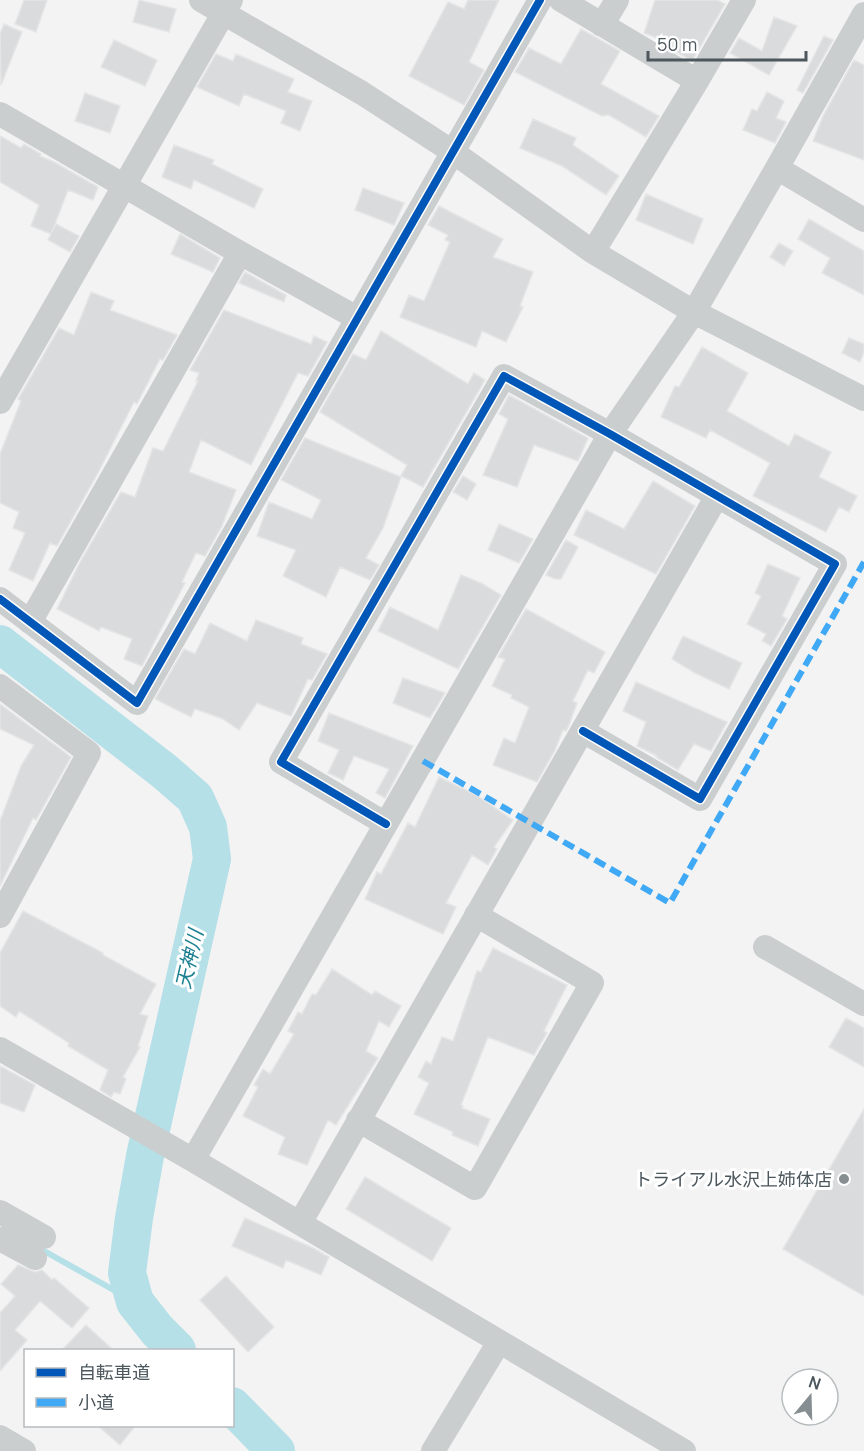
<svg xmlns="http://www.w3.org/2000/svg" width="864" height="1451" font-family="Manrope,'Noto Sans JP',sans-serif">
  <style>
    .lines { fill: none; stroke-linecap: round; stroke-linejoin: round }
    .stream { stroke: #b5e0e8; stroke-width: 6 }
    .river { stroke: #b5e0e8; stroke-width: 38 }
    .building { fill: #dadbdc; stroke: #e5e5e6; stroke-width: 1.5 }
    .minor { stroke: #cbcecf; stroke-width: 24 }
    .quiet { stroke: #3fa9f5; stroke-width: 6; stroke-dasharray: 12 6; stroke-linecap: butt }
    .cycleway-casing { stroke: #fff; stroke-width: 11 }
    .cycleway { stroke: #0057b8; stroke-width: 8 }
    .poi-dot { fill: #878e92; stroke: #fff; stroke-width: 2 }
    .labels { text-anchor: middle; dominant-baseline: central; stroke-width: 6; stroke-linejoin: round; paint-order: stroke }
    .poi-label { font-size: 18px; fill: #4c575e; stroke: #fff; text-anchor: end }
    .water-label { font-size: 20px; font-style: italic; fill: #1d8091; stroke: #fff }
  </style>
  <rect width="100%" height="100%" fill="#f4f3f3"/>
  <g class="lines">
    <path class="stream" d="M37,1247L135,1302"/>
    <path class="river" d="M0,644L164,771L195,798L208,827L212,859L145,1156L134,1218L127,1273L135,1302L157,1330L177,1350
      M232,1406L276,1451"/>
  </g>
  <path class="building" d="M24,0H47L36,32L15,24Z
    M139,0L176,9L169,32L133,22Z
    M468,0H499L469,62L484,70L464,105L409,76L448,2L464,9Z
    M655,0H717L725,4L692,61L666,46L668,42L644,33Z
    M774,17L797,26L769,75L730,53L739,38L762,51Z
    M4,24L22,32L1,85L0,34Z
    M581,29L620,51L601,84L659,116L646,137L609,115L602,116L515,72L529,48L561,64Z
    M824,36L833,40L803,93L797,90Z
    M114,40L157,60L145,86L101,67Z
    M216,54L233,61L236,54L294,79L288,92L312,101L300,131L281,123L286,111L244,94L239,106L197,87Z
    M854,60L864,65V160L813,141L823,116Z
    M767,92L784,101L776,118L786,122L775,143L743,130L752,109L757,111Z
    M85,93L120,106L110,133L75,121Z
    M533,119L576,138L573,145L619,176L606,195L562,166L520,148Z
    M0,136L21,148L24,144L41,154L40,156L54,162L98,187L93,200L68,190L52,232L56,224L79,236L70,252L48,240L51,234L31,226L39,205L0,182Z
    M174,145L214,160L212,164L263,189L254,208L194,180L191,189L162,177Z
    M363,188L404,203L394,225L355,210Z
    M646,194L703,219L693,244L636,220Z
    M439,206L503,239L493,257L533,272L520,306L523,307L506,342L482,331L476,347L400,317L409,295L424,301L450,242L445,240L448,235L428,225Z
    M809,219L864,251V295L822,273L830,258L798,239Z
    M180,234L220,258L213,272L171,254Z
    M779,243L793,251L784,266L770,257Z
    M245,272L286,295L284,302L239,283Z
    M91,292L114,301L110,310L177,335L163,360L160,359L137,404L134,402L98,473L57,546L50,543L33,581L9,570L25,533L13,528L19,512L0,503V454L21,401L18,399L59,328L74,335Z
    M224,310L311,344L314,336L327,342L308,376L298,373L251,465L201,440L189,472L236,490L222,526L205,556L196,553L182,582L185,583L142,666L124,659L132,639L101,627L99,631L57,609L80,562L121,492L135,497L153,448L163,451L198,381H196L199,373L190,370Z
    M381,331L468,384L474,373L485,380L423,487L401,476L407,465L320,412L353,354L366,360Z
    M849,338L864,344V352L860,362L842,353Z
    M702,347L748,373L727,411L789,446L795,434L831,452L819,477L857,496L849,512L839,507L826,532L753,496L770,463L710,430L706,438L661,417L675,386L679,387Z
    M509,395L588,438L578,461L534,445L517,487L483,475L508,419L499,414Z
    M305,438L401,477L383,528L366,558L379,565L370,580L340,567L326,597L283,576L296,550L257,536L269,502L312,519L321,500L281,480Z
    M463,476L476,484L467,500L453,492Z
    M653,481L695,506L656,574L574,535L586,510L624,529Z
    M499,524L533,539L519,563L488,550Z
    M566,540L578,547L561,579H555L546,575Z
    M768,564L800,578L782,616L787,619L771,646L762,641L766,634L747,624L761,596L755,593Z
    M461,575L481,583L501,595L458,669L378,631L390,607L438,630Z
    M526,609L605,652L594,673L588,670L573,701L577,703L569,725L566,731L563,730L555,750L537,782L493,765L504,738L515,743L529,707L511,698L512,695L492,686L505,659L498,657Z
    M256,620L303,638L301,644L327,654L312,680L308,679L291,716L257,703L239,730L223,719L195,709L191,717L155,699L184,649L195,654L210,623L247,641Z
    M683,636L742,663L729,689L695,673L672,659Z
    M403,678L445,693L430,718L393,703Z
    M636,682L727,722L711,751L694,744L678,770L656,757L657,756L637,746L646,722L623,711Z
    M0,704L71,757L36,820L33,818L0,886V821L21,766L34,745L0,729Z
    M329,713L413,746L385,798L376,793L389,769L354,756L343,780L328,773L339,750L318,741Z
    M439,777L476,795L513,820L494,847L497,849L488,865L472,855L446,903L456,907L443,934L365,899L377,872L381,874L408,823L415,827Z
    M23,911L103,953V955L156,984L140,1014L148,1016L138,1046L140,1047L123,1077L126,1079L120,1094L114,1092L111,1097L100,1090L108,1070L68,1046L69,1043L19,1011L16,1017L0,1006V953Z
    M493,948L567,985L544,1031L547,1033L534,1055L488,1037L461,1105L463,1106L462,1108L490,1119L478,1146L452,1135L453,1132L414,1114L429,1083L418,1077L426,1061L431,1064L442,1037L453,1041L477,971L481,972Z
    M332,969L372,995L375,991L401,1006L389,1027L379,1021L366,1051L378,1058L336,1125L328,1120L307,1165L278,1154L285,1137L243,1116L258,1087L254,1085L263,1069L270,1074L294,1034L288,1031L298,1012L302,1014L312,994L316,995Z
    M846,1018L864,1028V1067L829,1047Z
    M0,1066L35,1085L24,1112L0,1103Z
    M864,1109V1296L783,1249Z
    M365,1177L451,1228L432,1261L346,1209Z
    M245,1218L313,1248L329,1257L321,1275L286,1260L283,1268L232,1246Z
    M18,1265L35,1272L42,1270L52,1280L54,1278L89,1308L72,1328L40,1301L15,1330L27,1340L0,1371V1313L15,1296L1,1284Z
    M226,1276L274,1327L248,1352L200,1300Z
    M86,1325L113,1350H62Z
    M97,1425H136L120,1445Z"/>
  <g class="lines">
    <path class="minor" d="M201,0L362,93L453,152L593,252L694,312L864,399
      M561,0L697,81
      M602,25L617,0
      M0,114L240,253L357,318
      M777,168L864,14
      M593,252L697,81L744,0
      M0,402L231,0
      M0,599L137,703L540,0
      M30,622L240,253
      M0,686L89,753L0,916
      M386,824L281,762L504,376L610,434L835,564L700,799L583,731
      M765,947L864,1004
      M0,1049L193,1160L684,1451
      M358,1120L475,1188L592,983L476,915
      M193,1160L610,434L694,312L777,168L864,220
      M0,1212L44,1237
      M300,1223L717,496
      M0,1239L35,1258
      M0,1437L24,1451
      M433,1451L499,1342"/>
    <path class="quiet" d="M423,761L670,903L864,562"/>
    <defs>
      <path id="cycleway" d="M0,599L137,703L540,0
        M386,824L281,762L504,376L610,434L835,564L700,799L583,731"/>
    </defs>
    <use href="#cycleway" class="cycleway-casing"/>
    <use href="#cycleway" class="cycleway"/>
  </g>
  <circle class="poi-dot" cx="844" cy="1179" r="6"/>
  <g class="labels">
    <g class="poi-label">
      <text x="832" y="1179">トライアル水沢上姉体店</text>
    </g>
    <g class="water-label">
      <text transform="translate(189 959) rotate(-77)">天神川</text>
    </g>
  </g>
  <rect x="24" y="1349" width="210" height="78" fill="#ffffff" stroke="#b7bcbf" stroke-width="1.5"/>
  <rect x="36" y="1368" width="30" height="9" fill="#0057b8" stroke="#b7bcbf" stroke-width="1.5"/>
  <text x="78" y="1379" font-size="18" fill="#4c575e">自転車道</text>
  <rect x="36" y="1398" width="30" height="9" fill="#3fa9f5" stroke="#b7bcbf" stroke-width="1.5"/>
  <text x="78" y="1409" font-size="18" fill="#4c575e">小道</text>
  <g transform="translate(810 1397) rotate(19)"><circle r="28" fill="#ffffff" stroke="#b7bcbf" stroke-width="1.5"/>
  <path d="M0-4.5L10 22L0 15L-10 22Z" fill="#878e92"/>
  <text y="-9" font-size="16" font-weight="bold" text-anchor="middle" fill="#4c575e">N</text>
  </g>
  <path d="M648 51v9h158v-9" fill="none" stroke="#4c575e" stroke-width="3"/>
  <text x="657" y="51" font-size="18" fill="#4c575e" stroke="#ffffff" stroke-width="4.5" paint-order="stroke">50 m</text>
</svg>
